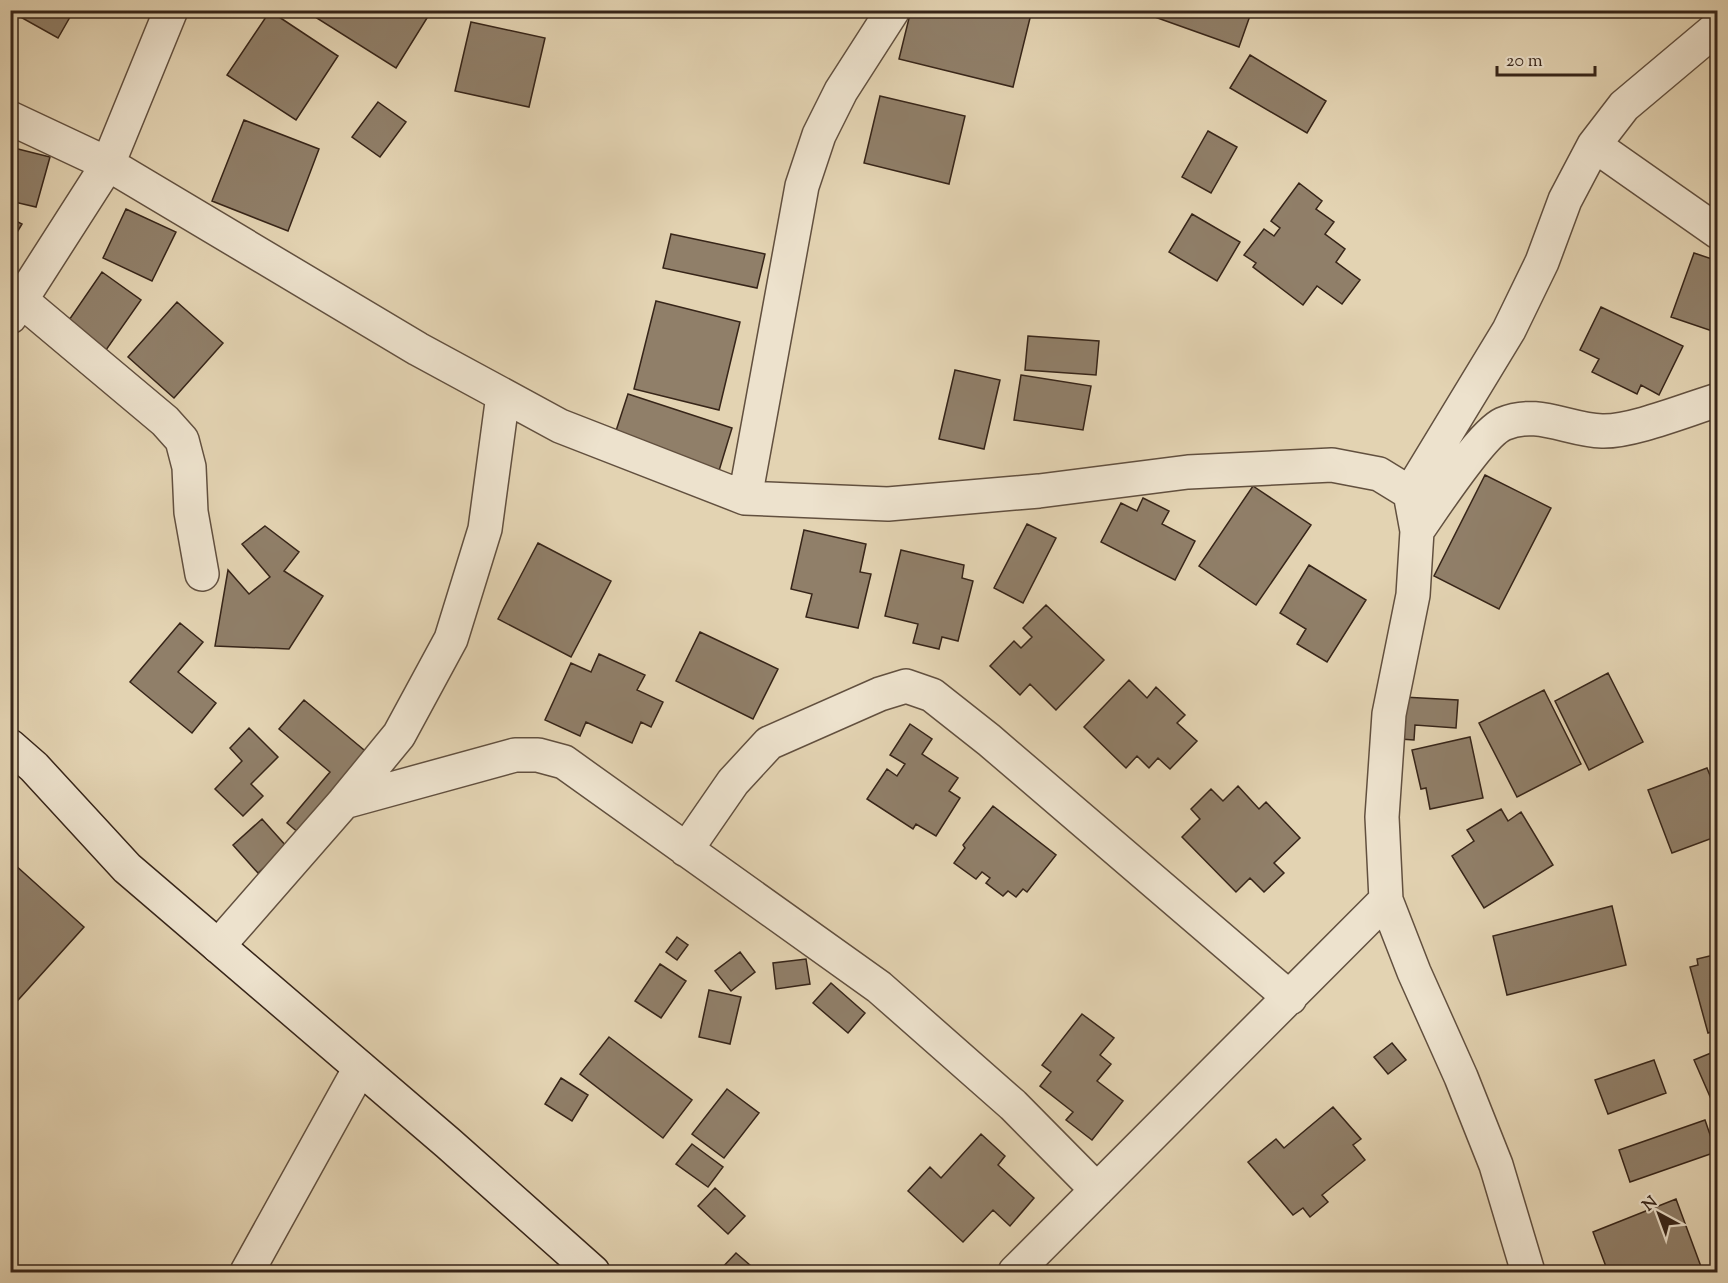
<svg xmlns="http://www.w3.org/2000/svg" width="1728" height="1283" font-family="'Sorts Mill Goudy',serif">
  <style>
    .building { fill: #907f69; stroke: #372519; stroke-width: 1.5 }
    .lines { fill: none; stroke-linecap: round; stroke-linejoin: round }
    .street-casing { stroke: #62503f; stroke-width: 36 }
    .secondary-casing { stroke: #372519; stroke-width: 36 }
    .street { stroke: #ede2cd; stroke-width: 33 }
    .secondary { stroke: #ede2cd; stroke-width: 33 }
  </style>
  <rect width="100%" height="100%" fill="#e3d3b2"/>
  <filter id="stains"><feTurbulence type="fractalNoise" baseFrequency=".00333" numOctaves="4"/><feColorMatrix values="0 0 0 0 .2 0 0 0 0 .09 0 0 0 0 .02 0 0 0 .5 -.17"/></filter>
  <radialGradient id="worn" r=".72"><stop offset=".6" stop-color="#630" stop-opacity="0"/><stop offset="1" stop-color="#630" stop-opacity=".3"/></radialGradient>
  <path class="building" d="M10,10H74L58,38L17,15L12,22L10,21Z
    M304,10H432L396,68Z
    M911,10H1032L1013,87L899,59Z
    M1154,10H1252L1239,47L1152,16Z
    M270,11L338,56L296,120L227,75Z
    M471,22L545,38L529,107L455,91Z
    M1250,55L1326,101L1307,133L1230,88Z
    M880,96L965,116L949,184L864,163Z
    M378,102L406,122L380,157L352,137Z
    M244,120L319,149L288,231L212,201Z
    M1208,131L1237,147L1211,193L1182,177Z
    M10,147L50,157L36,207L10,201Z
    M1299,183L1322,201L1316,209L1334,222L1325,234L1345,249L1336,262L1360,280L1342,304L1317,286L1303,305L1253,267L1256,263L1244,255L1264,229L1274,236L1280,228L1271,221Z
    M126,209L176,232L152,281L103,258Z
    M1192,214L1240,242L1217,281L1169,252Z
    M10,218L22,224L10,244Z
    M671,234L765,254L757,288L663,268Z
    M1694,253L1718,261V333L1671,317Z
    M102,272L141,300L106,350L67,323Z
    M656,301L740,322L719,410L634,389Z
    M177,302L223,343L174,398L128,357Z
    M1601,307L1683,346L1659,395L1641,385L1637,394L1592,372L1599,359L1580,350Z
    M1028,336L1099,341L1096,375L1025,370Z
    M955,370L1000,380L984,449L939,439Z
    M1021,375L1091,386L1083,430L1014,420Z
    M628,394L732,428L718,474L613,440Z
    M1485,475L1551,508L1499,609L1434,576Z
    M1253,486L1311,525L1256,605L1199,566Z
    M1143,498L1169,511L1162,524L1195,541L1175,580L1101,542L1121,503L1137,511Z
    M1027,524L1056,538L1023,603L994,588Z
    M265,526L299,552L284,571L323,596L289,649L215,646L228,570L249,594L270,577L242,544Z
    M804,530L866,544L860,572L871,574L858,628L806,617L812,594L791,589Z
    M538,543L611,581L571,657L498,619Z
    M901,550L964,565L962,578L973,581L958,641L942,637L939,649L913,643L918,624L885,616Z
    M1309,565L1366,600L1327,662L1297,644L1306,629L1280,613Z
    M1046,605L1104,660L1056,710L1030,684L1020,695L990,666L1014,641L1021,648L1032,637L1023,628Z
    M180,623L203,642L178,672L216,703L192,733L130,682Z
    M700,632L778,669L753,719L676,681Z
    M599,654L645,675L637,690L663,702L651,727L641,722L632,743L586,722L580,736L545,720L571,663L591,672Z
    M1608,673L1643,742L1589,770L1555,701Z
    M1129,680L1147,698L1156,687L1185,715L1177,723L1197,741L1170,769L1158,758L1149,768L1137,756L1126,768L1084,727Z
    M1544,690L1581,764L1517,797L1479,723Z
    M1403,697L1458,700L1456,728L1415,725L1414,740L1400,739Z
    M304,700L381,764L313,845L287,823L330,772L279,729Z
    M910,724L932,739L922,754L958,778L949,791L960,798L936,836L916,824L913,829L867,799L887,769L897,776L905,764L890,755Z
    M249,728L278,757L251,784L263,796L243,816L215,789L242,761L230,748Z
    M1470,737L1483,798L1430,809L1426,788L1421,789L1412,750Z
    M1707,768L1718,795V836L1672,853L1648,790Z
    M1238,786L1259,809L1266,802L1300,838L1274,863L1284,873L1264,892L1250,878L1236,892L1182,837L1200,819L1191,809L1211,789L1223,801Z
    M993,806L1056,855L1027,892L1023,889L1016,897L1008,891L1003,896L986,883L990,878L982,872L976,879L954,863L965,848L963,845Z
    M1501,809L1508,821L1521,812L1553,865L1484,908L1452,856L1474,841L1467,830Z
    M262,819L287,847L258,873L233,845Z
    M14,864L84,927L10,1009V867Z
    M1612,906L1626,965L1507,995L1493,936Z
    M677,937L688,945L677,960L666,952Z
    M740,952L755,972L731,991L715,971Z
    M1718,954V1030L1708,1033L1690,967L1698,965L1697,959Z
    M806,959L810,984L776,989L773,963Z
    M660,964L686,981L661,1018L635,1001Z
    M831,983L865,1013L848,1033L813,1003Z
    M709,990L741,997L730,1044L699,1037Z
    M1082,1014L1114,1038L1100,1055L1111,1064L1097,1081L1123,1101L1092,1140L1066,1120L1073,1112L1040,1086L1051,1072L1042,1065Z
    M609,1037L692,1100L663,1138L580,1074Z
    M1392,1043L1406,1060L1388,1074L1374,1057Z
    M1718,1050V1115L1694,1060Z
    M1654,1060L1666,1093L1608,1114L1595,1080Z
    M561,1078L588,1095L572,1121L545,1104Z
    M727,1089L759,1113L724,1158L692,1134Z
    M1333,1107L1361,1139L1353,1145L1365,1160L1322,1195L1328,1202L1310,1217L1303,1208L1293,1215L1248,1162L1276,1139L1284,1148Z
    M1705,1120L1716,1152L1630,1182L1619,1150Z
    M981,1134L1005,1156L998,1165L1034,1198L1010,1226L993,1210L963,1242L908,1191L930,1167L941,1178Z
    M692,1144L723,1167L708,1187L676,1164Z
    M715,1188L745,1216L728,1234L698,1206Z
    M1676,1199L1703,1272H1608L1593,1232Z
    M736,1253L758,1272H718Z"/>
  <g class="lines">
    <defs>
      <path id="street" d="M10,118L108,164L418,349L560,426L745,498L888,504L1039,491L1188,472L1332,465L1379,474L1410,493L1417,531L1413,595L1389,714L1382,817L1386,900L1414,972L1461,1077L1496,1165L1528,1272
        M1594,145L1718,232
        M22,301L165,421L182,440L189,467L191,512L202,574
        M10,317L108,164L171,10
        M1410,493L1509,330L1542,262L1565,200L1594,145L1624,106L1718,27
        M745,498L802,186L819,135L841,91L893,10
        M1417,531C1434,507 1481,434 1503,424C1537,409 1568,430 1602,431C1632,432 1688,409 1718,400
        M344,802L515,755H538L564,762L879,987L1013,1105L1097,1190
        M686,850L733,782L769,743L880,694L906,686L932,695L989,740L1290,998
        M218,946L344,802L399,735L451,639L485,529L503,395
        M247,1272L360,1068
        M1015,1272L1386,900"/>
      <path id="secondary" d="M10,746L34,767L127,868L448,1143L593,1272"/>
    </defs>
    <use href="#street" class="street-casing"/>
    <use href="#secondary" class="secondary-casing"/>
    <use href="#street" class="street"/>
    <use href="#secondary" class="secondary"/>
  </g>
  <rect width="1728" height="1283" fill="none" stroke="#e3d3b2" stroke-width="36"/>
  <rect x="12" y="12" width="1704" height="1259" fill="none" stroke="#372519" stroke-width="3"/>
  <rect x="18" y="18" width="1692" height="1247" fill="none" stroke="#372519" stroke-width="1.5"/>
  <g transform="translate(1659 1214) rotate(319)" stroke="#ede2cd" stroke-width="4.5" paint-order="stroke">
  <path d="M0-4.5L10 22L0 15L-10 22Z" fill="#372519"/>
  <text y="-9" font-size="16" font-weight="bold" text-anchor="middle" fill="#372519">N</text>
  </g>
  <path d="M1497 66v9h98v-9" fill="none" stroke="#372519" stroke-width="3"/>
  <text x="1506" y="66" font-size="18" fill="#372519" stroke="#ede2cd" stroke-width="4.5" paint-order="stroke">20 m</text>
  <rect width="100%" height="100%" filter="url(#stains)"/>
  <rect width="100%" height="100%" fill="url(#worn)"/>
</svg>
